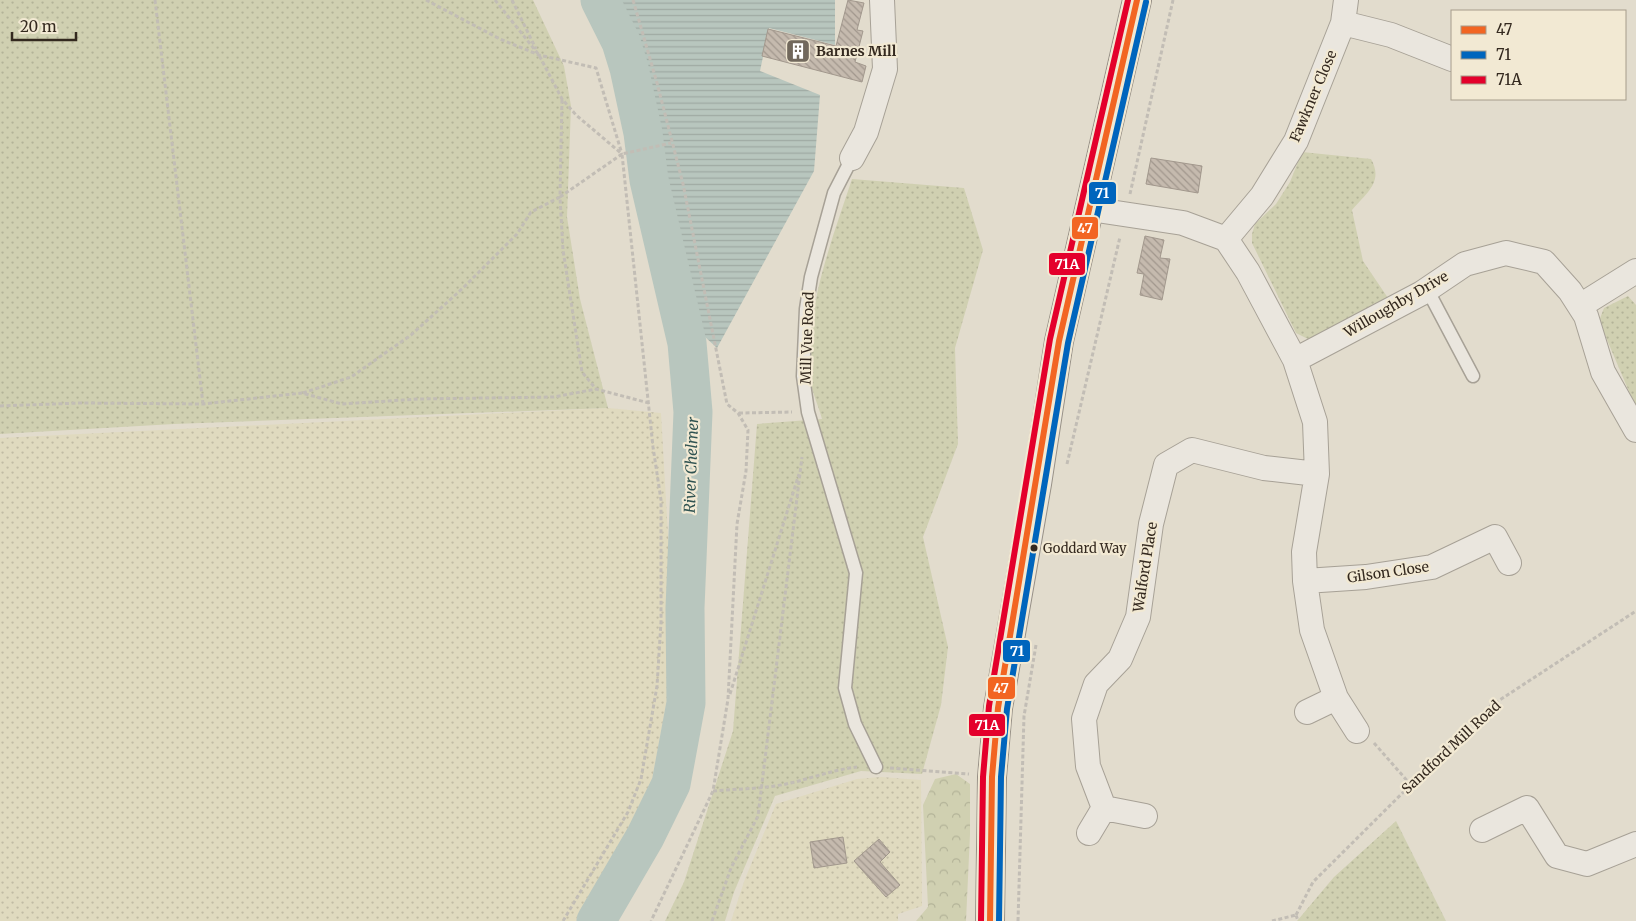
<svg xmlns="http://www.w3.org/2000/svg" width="1636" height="921" font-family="Merriweather,serif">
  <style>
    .farmland { fill: url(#farmland-dots) }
    .grass { fill: url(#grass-dots) }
    .forest { fill: url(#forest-crowns) }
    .water { fill: url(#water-rules) }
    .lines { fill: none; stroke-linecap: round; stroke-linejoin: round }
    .stream { stroke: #b8c6be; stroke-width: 6 }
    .river { stroke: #b8c6be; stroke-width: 39 }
    .building { fill: url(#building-back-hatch); stroke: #a2988d }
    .lane-casing { stroke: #a7a196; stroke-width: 15 }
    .street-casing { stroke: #a7a196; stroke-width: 26 }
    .secondary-casing { stroke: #979086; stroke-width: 30 }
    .path { stroke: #c2bdb5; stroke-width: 3; stroke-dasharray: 4 2.5; stroke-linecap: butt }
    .lane { stroke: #eae6de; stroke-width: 12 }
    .street { stroke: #eae6de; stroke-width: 24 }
    .secondary { stroke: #eae6de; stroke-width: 28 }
    .bus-1-casing { stroke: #f2e9d3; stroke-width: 10 }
    .bus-2-casing { stroke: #f2e9d3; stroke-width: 10 }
    .bus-3-casing { stroke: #f2e9d3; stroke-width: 10 }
    .bus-1 { stroke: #f26522; stroke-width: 6 }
    .bus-2 { stroke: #0065bd; stroke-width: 6 }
    .bus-3 { stroke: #e4002b; stroke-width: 6 }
    .bus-dot { fill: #34291f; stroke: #f2e9d3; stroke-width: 2 }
    .labels { text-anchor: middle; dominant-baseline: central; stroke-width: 4.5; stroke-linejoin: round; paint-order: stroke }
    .bus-label { font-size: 13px; fill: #34291f; stroke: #f2e9d3; text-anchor: start }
    .poi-label { font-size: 14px; font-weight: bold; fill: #34291f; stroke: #f2e9d3; text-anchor: start }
    .street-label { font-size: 14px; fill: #34291f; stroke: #f2e9d3 }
    .water-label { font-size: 15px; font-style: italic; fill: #305351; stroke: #f2e9d3 }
    .line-badge { stroke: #f2e9d3; stroke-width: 2 }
    .badge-label { font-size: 14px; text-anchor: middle; font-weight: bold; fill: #fff }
  </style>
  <defs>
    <pattern id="farmland-dots" width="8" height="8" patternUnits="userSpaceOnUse" patternTransform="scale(1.25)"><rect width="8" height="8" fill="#e0dabf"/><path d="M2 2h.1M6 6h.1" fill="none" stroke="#c1bba4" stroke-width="1.8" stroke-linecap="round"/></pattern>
    <pattern id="grass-dots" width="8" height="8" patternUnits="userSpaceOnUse" patternTransform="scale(1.25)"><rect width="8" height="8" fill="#d0d0b1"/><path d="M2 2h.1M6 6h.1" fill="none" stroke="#b3b398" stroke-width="1.8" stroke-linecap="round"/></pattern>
    <pattern id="forest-crowns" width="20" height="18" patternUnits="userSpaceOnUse" patternTransform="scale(1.25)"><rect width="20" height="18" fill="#d0d0b1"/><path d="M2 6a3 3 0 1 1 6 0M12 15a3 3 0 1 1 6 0" fill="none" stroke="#b3b398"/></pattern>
    <pattern id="water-rules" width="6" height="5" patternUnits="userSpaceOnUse" patternTransform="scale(1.25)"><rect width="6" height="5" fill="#b8c6be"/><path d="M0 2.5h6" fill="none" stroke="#9faaa3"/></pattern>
    <pattern id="building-back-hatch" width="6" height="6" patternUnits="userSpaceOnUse" patternTransform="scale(1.25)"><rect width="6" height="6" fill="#c5baae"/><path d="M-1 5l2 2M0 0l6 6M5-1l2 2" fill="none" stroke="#a1978d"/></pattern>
  </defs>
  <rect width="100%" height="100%" fill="#e2dccd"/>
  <path class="farmland" d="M608,408L661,413L675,657L650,791L578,921H0V438Z
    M881,777L921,780L922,906L898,914V921H731L745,879L776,804L857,779Z"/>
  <path class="grass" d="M0,0H533L564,66L571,106L567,217L580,299L608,408L174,424L0,434Z
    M1302,152L1371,159C1384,182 1366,193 1352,210L1363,261L1388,298L1308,339L1296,333L1252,243V234L1255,224L1276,204L1290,182Z
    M852,179L964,188L983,250L955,348L958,444L923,537L948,647L941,705L922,774L861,771L775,796L734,892L725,921H665L684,882L733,731L757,424L822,419C819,407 813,395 811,383C803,313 831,243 852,179Z
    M1628,296L1636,305V408L1599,321L1604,308Z
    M1396,821L1446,921H1297L1334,877Z"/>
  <path class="forest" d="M956,774L970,784V834L966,921H916L928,907L923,805L935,779Z"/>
  <path class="water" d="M589,0H835V45L769,28L760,71L820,95L814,171L717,348L680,314L658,176L641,135L636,139L627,97Z"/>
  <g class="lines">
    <path class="stream" d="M687,343L699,322"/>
    <path class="river" d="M596,921L645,837L671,784L686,703L685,608L693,412L687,343L649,180L643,133L629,68L621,42L600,0"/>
  </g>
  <path class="building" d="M848,0L864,3L857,30L863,31L855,62L866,66L862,82L762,56L768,29L836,46Z
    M1151,158L1202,166L1198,193L1146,184Z
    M1145,236L1164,240L1160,258L1170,259L1162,300L1140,295L1144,274L1137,273Z
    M843,837L847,863L814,868L810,842Z
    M879,839L890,852L880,862L900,885L886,897L854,861Z"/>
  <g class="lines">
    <defs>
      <path id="lane" d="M852,158L834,193L811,277L806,309L803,376L808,412L856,573L845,688L855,724L876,767
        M1427,289L1473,376"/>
      <path id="street" d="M1343,23L1391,35L1452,59
        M852,158L866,132L885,69L882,0
        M1090,209L1183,223L1226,239L1248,272L1295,360L1315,422L1317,474L1304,552L1305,581L1312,630L1336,698L1357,731
        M1226,239L1262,196L1296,141L1343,23L1346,0
        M1580,306L1636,271
        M1295,360L1422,293L1465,264L1506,253L1544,262L1570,291L1586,316L1603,372L1636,430
        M1305,581L1366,577L1432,567L1495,537L1509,563
        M1307,712L1336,698
        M1145,816L1104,808L1088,766L1084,719L1096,684L1120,659L1138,617L1151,524L1166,465L1192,450L1264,468L1317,474
        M1482,830L1527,808L1557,856L1587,864L1636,844
        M1089,833L1104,808"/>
      <path id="secondary" d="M990,921L992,777L998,708L1037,484L1059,341L1137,0"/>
    </defs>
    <use href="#lane" class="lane-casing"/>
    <use href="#street" class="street-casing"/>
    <use href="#secondary" class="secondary-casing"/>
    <path class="path" d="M155,0L203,404
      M426,0L500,39L539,55L596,68L622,154
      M495,0L539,55L562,99L576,115L622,154
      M512,0L536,49
      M633,0L657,83L683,184L727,404L738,413L748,430L746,471L737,524L728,699L713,791L651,921
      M622,154L560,197L563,250L582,372L596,389L649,403
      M1130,194L1173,0
      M303,393L351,377L411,335L463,288L517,234L531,212L560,197L562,99
      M0,406L80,403L203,404L302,393L342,404L418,399L554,397L596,389
      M739,413L792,412
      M1067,464L1120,237
      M730,694L799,474
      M1374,743L1411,785
      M890,768L969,774
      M713,791C734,789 755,789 775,786C803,782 829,770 857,767
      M1296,915L1313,882L1489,707L1636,611
      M1296,915L1298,921
      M563,921L628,812L641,779L657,686L661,622V500L653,447L622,154L671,143
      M712,921L731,868L758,816L802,457
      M1018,921L1024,716L1036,645
      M1272,921L1296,915"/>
    <use href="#lane" class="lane"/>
    <use href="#street" class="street"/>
    <use href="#secondary" class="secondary"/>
    <defs>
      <path id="bus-1" d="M990,921L992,777L998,708L1059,341L1137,0"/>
      <path id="bus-2" d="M999,921L1001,777L1007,709L1068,343L1146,2"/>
      <path id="bus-3" d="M981,921L983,777L989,706L1050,339L1128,0"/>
    </defs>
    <use href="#bus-1" class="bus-1-casing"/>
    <use href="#bus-2" class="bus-2-casing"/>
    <use href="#bus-3" class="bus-3-casing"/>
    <use href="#bus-1" class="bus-1"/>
    <use href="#bus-2" class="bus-2"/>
    <use href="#bus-3" class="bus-3"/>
  </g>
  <defs>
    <symbol id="building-square" viewBox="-11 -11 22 22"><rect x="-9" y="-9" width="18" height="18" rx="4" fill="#71685c" stroke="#f2e9d3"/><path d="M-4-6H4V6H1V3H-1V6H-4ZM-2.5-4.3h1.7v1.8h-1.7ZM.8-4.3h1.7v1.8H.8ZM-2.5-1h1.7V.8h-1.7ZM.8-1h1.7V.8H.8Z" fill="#fff"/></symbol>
  </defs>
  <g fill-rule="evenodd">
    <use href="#building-square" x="784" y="37" width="28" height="28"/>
  </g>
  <circle class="bus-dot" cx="1034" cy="548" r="4.5"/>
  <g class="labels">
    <g class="bus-label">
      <text x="1043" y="548">Goddard Way</text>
    </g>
    <g class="poi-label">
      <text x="816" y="51">Barnes Mill</text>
    </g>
    <g class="street-label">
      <text transform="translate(1313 96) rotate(-67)">Fawkner Close</text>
      <text transform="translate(1396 304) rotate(-30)">Willoughby Drive</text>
      <text transform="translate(807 338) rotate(-88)">Mill Vue Road</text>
      <text transform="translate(1145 567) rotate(-81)">Walford Place</text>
      <text transform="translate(1388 572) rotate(-8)">Gilson Close</text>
      <text transform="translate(1451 747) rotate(-43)">Sandford Mill Road</text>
    </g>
    <g class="water-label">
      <text transform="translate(691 465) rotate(-88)">River Chelmer</text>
    </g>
  </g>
  <g class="line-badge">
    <rect x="1088" y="181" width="29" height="24" rx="5" fill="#0065bd"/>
    <rect x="1071" y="216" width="28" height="24" rx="5" fill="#f26522"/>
    <rect x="1048" y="252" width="38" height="24" rx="5" fill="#e4002b"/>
    <rect x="1002" y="639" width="29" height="24" rx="5" fill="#0065bd"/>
    <rect x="987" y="676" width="29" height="24" rx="5" fill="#f26522"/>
    <rect x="968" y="713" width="38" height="24" rx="5" fill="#e4002b"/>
  </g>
  <g class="badge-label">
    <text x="1102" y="198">71</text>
    <text x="1085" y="233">47</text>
    <text x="1067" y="269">71A</text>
    <text x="1017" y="656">71</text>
    <text x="1001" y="693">47</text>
    <text x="987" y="730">71A</text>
  </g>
  <rect x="1451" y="10" width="175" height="90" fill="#f2e9d3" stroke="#a69c8b"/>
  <rect x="1461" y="26" width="25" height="8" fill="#f26522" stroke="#a69c8b"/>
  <text x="1496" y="35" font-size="15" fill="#34291f">47</text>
  <rect x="1461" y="51" width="25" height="8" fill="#0065bd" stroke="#a69c8b"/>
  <text x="1496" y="60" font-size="15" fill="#34291f">71</text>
  <rect x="1461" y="76" width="25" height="8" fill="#e4002b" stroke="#a69c8b"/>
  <text x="1496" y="85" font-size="15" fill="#34291f">71A</text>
  <path d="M12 32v8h64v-8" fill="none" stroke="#34291f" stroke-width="2.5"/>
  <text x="20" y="32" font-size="15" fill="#34291f" stroke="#f2e9d3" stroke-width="4" paint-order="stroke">20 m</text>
</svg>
